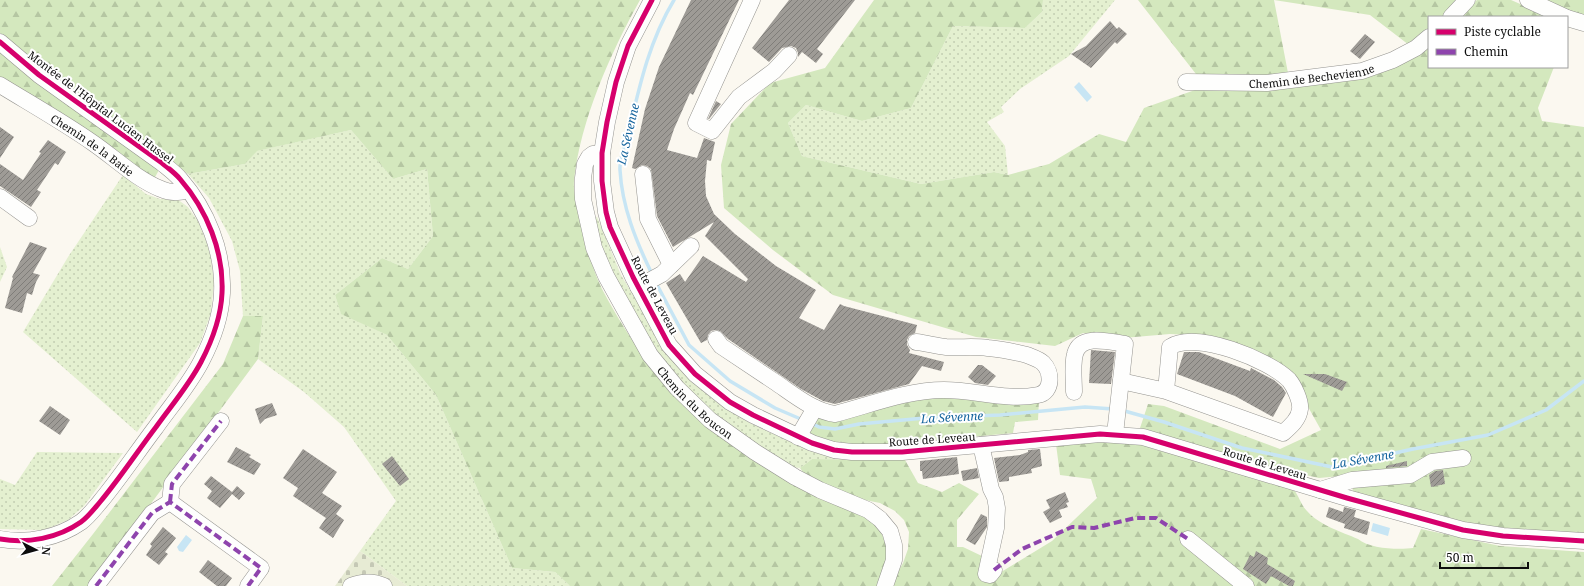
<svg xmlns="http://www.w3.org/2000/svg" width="1584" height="586" font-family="'Noto Serif',serif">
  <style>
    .grass { fill: url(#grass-dots) }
    .forest { fill: url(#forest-firs) }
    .cemetery { fill: url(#cemetery-stones) }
    .water { fill: #c7e5f4 }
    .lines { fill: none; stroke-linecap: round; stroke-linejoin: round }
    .stream { stroke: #c7e5f4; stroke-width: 3.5 }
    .building { fill: url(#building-hatch) }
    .minor-casing { stroke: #94938f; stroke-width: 17 }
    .minor { stroke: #fefefd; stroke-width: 16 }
    .quiet { stroke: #8e44ad; stroke-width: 4; stroke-dasharray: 8 4; stroke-linecap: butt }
    .cycleway-casing { stroke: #fff; stroke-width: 8 }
    .cycleway { stroke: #d6006c; stroke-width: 5 }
    .labels { text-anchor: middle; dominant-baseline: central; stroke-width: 4; stroke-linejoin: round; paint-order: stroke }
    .street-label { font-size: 11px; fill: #0d0d0d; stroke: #fff }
    .water-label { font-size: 12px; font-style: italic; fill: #16659e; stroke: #fff }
  </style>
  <defs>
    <pattern id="grass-dots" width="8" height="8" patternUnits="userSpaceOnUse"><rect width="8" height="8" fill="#e4f0d0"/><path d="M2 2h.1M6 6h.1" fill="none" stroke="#c2cdb1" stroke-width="1.8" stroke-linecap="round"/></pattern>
    <pattern id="forest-firs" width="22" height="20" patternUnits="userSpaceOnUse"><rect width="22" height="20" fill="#d4e8be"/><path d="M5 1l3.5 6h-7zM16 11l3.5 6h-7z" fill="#b5c6a2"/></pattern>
    <pattern id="cemetery-stones" width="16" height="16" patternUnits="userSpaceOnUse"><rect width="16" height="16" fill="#e7ebd4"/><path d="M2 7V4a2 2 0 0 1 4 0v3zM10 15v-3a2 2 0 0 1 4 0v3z" fill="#c5c8b5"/></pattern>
    <pattern id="building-hatch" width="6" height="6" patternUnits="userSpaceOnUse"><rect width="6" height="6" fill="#9e9b96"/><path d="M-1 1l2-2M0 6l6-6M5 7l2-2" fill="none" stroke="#7f7d79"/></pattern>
  </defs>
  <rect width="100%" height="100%" fill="#fbf8f0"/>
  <path class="grass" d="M1043,0H1115L1069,56L1020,89L1001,107L1004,112L987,122L1005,146L1008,175L994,172L921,184L802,156L788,123L806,105L862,121L911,108L953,26L1025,28L1042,12Z
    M351,130L393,179L427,169L433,236L408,269L382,258L335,295L341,313L387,335L436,395L512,568L555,572L570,586H407L360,551L396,501L344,427L304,392L258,359L263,316H243L240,271L232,241L209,198L188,174L245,164L256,151Z
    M123,175L146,194L160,199H177L188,207L199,223L210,251L214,281L211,313L200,343L137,432L23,332L68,257Z
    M597,217L621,275L673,361L692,382L748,422L806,449L841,459H812L800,468L790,467L720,423L681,386L650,341L613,282L593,218Z
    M0,247L7,267L0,282Z
    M37,452L123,453L84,506L68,520L44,530L0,529V479L15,485Z"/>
  <path class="forest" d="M0,0H640C611,52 580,121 574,181C573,195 578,211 582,225C587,246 592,269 602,289C620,324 644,358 668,390L870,519C893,543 888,556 879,586H570L555,572L512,568L436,395L387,335L341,314L335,295L382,258L408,269L433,236L427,169L393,179L351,130L257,151L245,164L188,174L124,126L88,104L0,33Z
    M874,0H1043L1042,12L1025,28L953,26L911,108L862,121L806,105L788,123L802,156L921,184L994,172L1008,175L1049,164L1099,134L1126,142L1144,108L1195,90L1320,82L1429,43V67H1554L1538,108L1542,121L1584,127V534L1501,529L1447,519L1353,492L1351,475L1319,478L1274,468L1140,428L1148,404L1164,406L1280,449L1321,430L1293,380L1274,362L1208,336L1170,334L1123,338L1083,333L1055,346L976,337L833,295L773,250L724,208L721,165L731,124L770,83L825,68Z
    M1138,0H1461L1444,17H1429V29L1409,45L1370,15L1274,0L1288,73L1263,78L1196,74Z
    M1477,0H1511L1550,17H1458Z
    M1543,0H1584V18Z
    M0,48L159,170L154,179L0,79Z
    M243,316H263L258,359L90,586H52L93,534L223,364Z
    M927,395L1039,400L1038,420L1015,422L1013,433L861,447L831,442L808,434L816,417Z
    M1092,441L1152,445L1294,490C1299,496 1301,505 1307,511C1319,525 1342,532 1358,539C1370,549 1399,550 1413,548L1421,529L1500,546L1584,552V586H890L903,563L908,549L909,532L904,520L895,511L880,503L845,496L808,479L800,468L812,459L905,460L918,483L942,492L959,483L979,494L957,520V547H963L984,557L988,580L1052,541L1097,498L1091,479L1060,475L1056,444Z"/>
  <path class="cemetery" d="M360,551L407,586H335Z"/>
  <path class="water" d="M1079,82L1092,97L1087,102L1074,87Z
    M1373,523L1390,528L1388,536L1371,531Z
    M186,535L192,540L183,552L179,551L177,547Z"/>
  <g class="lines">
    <path class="stream" d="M652,274C636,241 622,207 620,170C619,159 625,145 628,135C639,88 649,41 674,0
      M655,281L689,345L730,381L775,408L803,420
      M1121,410L1164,422L1242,448L1332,467L1413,449L1488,435L1546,410L1584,381
      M811,423L819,427L835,429L859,424L925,418L1000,415L1085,407L1113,409"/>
  </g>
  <path class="building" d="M691,0H739L693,95L690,93L674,129L667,150L697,158L704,138L715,142L711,161L707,160L705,181L706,196L714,214L735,234L776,266L816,290L799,318L824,330L840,304L844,306L917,325L915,333L909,336L907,340V345L910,350L909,353L944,362L941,371L922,366L909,384L835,404L823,401L801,389L728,339L720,331L715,330L711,331L708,335L707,340L701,343L666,283L680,274L685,282L703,256L746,282L748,279L705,236L714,222L673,247L657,216L651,169L647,166L642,165L635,169L632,168L645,109L659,67Z
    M789,0H855L817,49L823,54L816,63L802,52L798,57V53L796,48L791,46L782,48L769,62L752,48Z
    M1110,21L1117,29L1119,27L1127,34L1117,44L1115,42L1091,68L1071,54L1086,46Z
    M1365,34L1375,42L1360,59L1350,51Z
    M716,101L721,104L709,119H708Z
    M0,127L14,137L0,158Z
    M48,140L66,152L58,165L55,163L37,190L41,192L31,207L0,186V164L23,180L41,153L39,152Z
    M30,242L47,248L33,273L40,275L36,282L32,295L27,293L22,313L5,308L13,278L12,277Z
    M1091,350L1115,352L1111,384L1089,383Z
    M1184,352H1199L1250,371L1251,368L1274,380L1282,387L1286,393L1273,417L1235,396L1177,374Z
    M978,365H982L996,376L988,385L975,383L968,377Z
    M1303,374H1325L1347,382L1342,391Z
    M272,403L277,415L265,419L260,424L255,409Z
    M50,406L70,420L60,435L39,421Z
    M236,447L251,455L249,457L261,464L254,475L227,462Z
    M303,449L337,472L322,493L342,506L336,514L344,520L333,538L319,528L326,518L293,496L298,488L283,478Z
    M1040,449L1042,466L1031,469L1032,473L1009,477V481L999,482L994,458L1020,455L1028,452V450Z
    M392,456L409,479L400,486L382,464Z
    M957,457L959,474L923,479L922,471H920V461Z
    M1407,461V466L1386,468V466Z
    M977,468L979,478L963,481L961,471Z
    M1443,470L1445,484L1431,487L1429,475L1435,471Z
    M211,476L232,492L237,486L245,493L239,500L232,494L220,508L207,498L212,491L204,484Z
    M1065,492L1069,502L1066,503L1068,507L1059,510L1062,517L1050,523L1043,512L1050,508L1046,500Z
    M1329,507L1343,512L1344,507L1356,510L1354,517L1370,522L1367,535L1344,528L1345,524L1326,517Z
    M981,514L987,517V527L975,545L966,540Z
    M163,527L176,538L165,552L168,554L159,565L146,555L152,546L150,544Z
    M1256,551L1268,558L1267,564L1295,581L1293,586H1289L1271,576L1266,584L1243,569L1250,555L1254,557Z
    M208,560L232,578L226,586H217L199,572Z"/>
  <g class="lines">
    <defs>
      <g id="minor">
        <path d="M652,0L628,46L616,82L607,122L602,153V181L606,212L610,227L633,277L669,345L695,374L730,402L753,415L812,443L834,450L852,452H902L1100,434L1143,437L1347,498L1463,530L1503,536L1584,541"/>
        <path d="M752,0L696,123L712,131L739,97L774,71L789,55"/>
        <path d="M1528,0L1565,17"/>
        <path d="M1451,17L1467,0"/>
        <path d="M1567,18L1584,23"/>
        <path d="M0,42L39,75L162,163C168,168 175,173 180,179C207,210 224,252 222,293C221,317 212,341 201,362C189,385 171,406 156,427C137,452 120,478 100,502C94,509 88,517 81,522C58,538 28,544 0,539"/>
        <path id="s1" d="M1186,82L1267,83L1362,71L1393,60L1416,48L1429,37"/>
        <path id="s2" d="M0,85C31,104 63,122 93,143C115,158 136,179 161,189C170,193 179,193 188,190"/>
        <path id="s3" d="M602,153L593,154L589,157L585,164L583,178V199L594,248L606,276L650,355L677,388L710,420L755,452L795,477L820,490L868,510L880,519L890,531L894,545V560L885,586"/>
        <path d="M643,174L648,219L671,265"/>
        <path d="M0,197L29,218"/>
        <path d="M638,287L662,274L691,246"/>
        <path d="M716,339L721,346C739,358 757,370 775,382C793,394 813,411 835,414C870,405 907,390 944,390C975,390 1007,401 1038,395C1053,392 1052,372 1043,363C1039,359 1032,357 1027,355C1015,352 1001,349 988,348C974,346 960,348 946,347C936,346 926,343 916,342"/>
        <path d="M1121,381L1166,391L1283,433C1291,426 1299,419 1300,409C1301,401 1294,386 1289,380C1269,360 1196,330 1170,347L1166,391"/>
        <path d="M1074,392C1074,381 1072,364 1075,354C1080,333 1111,342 1125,344L1115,434"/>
        <path d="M798,437L815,408"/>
        <path d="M981,445L991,489L995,497L997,508L996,528L986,574L990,575L994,570"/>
        <path d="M1320,490L1352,480L1410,475L1432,462L1463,458"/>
        <path d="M170,502L172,484L221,421"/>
        <path d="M1188,539L1246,586"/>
        <path d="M96,586L152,513L170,502L261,568L248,586"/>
        <path d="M351,586C361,582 373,581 384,586"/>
      </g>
    </defs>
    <use href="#minor" class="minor-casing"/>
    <use href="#minor" class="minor"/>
    <path class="quiet" d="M170,502L172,484L221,421
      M994,570L1022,549L1072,527L1094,528L1135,518H1156L1188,539
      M96,586L152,513L170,502L261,568L248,586"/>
    <defs>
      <path id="cycleway" d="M652,0L628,46L616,82L607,122L602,153V181L606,212L610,227L633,277L669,345L695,374L730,402L753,415L812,443L834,450L852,452H902L1100,434L1143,437L1347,498L1463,530L1503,536L1584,541
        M0,42L39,75L162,163C168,168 175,173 180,179C207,210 224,252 222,293C221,317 212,341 201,362C189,385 171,406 156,427C137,452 120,478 100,502C94,509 88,517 81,522C58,538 28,544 0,539"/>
    </defs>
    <use href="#cycleway" class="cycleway-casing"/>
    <use href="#cycleway" class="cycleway"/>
  </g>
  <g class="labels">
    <g class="street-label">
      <text stroke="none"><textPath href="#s1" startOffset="126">Chemin de Bechevienne</textPath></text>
      <text transform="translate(101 107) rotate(37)">Montée de l'Hôpital Lucien Hussel</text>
      <text stroke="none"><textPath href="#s2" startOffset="110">Chemin de la Batie</textPath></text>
      <text transform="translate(655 295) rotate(62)">Route de Leveau</text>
      <text stroke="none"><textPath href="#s3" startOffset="294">Chemin du Boucon</textPath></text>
      <text transform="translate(932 439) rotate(-4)">Route de Leveau</text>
      <text transform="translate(1265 463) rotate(17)">Route de Leveau</text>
    </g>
    <g class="water-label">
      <text transform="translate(628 134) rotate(-77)">La Sévenne</text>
      <text transform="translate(952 417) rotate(-3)">La Sévenne</text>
      <text transform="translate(1363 459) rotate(-10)">La Sévenne</text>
    </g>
  </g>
  <rect x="1428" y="16" width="140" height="52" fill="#ffffff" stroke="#9e9e9e"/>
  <rect x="1436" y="29" width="20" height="6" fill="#d6006c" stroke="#9e9e9e"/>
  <text x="1464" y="36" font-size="12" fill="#0d0d0d">Piste cyclable</text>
  <rect x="1436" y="49" width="20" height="6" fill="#8e44ad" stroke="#9e9e9e"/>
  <text x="1464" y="56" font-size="12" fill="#0d0d0d">Chemin</text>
  <g transform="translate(36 550) rotate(96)" stroke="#ffffff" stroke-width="3" paint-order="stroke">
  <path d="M0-3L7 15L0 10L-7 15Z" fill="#0d0d0d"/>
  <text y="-6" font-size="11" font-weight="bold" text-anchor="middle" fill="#0d0d0d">N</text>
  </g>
  <path d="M1440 562v6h88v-6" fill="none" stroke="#0d0d0d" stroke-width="2"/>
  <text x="1446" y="562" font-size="12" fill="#0d0d0d" stroke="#ffffff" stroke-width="3" paint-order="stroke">50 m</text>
</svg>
